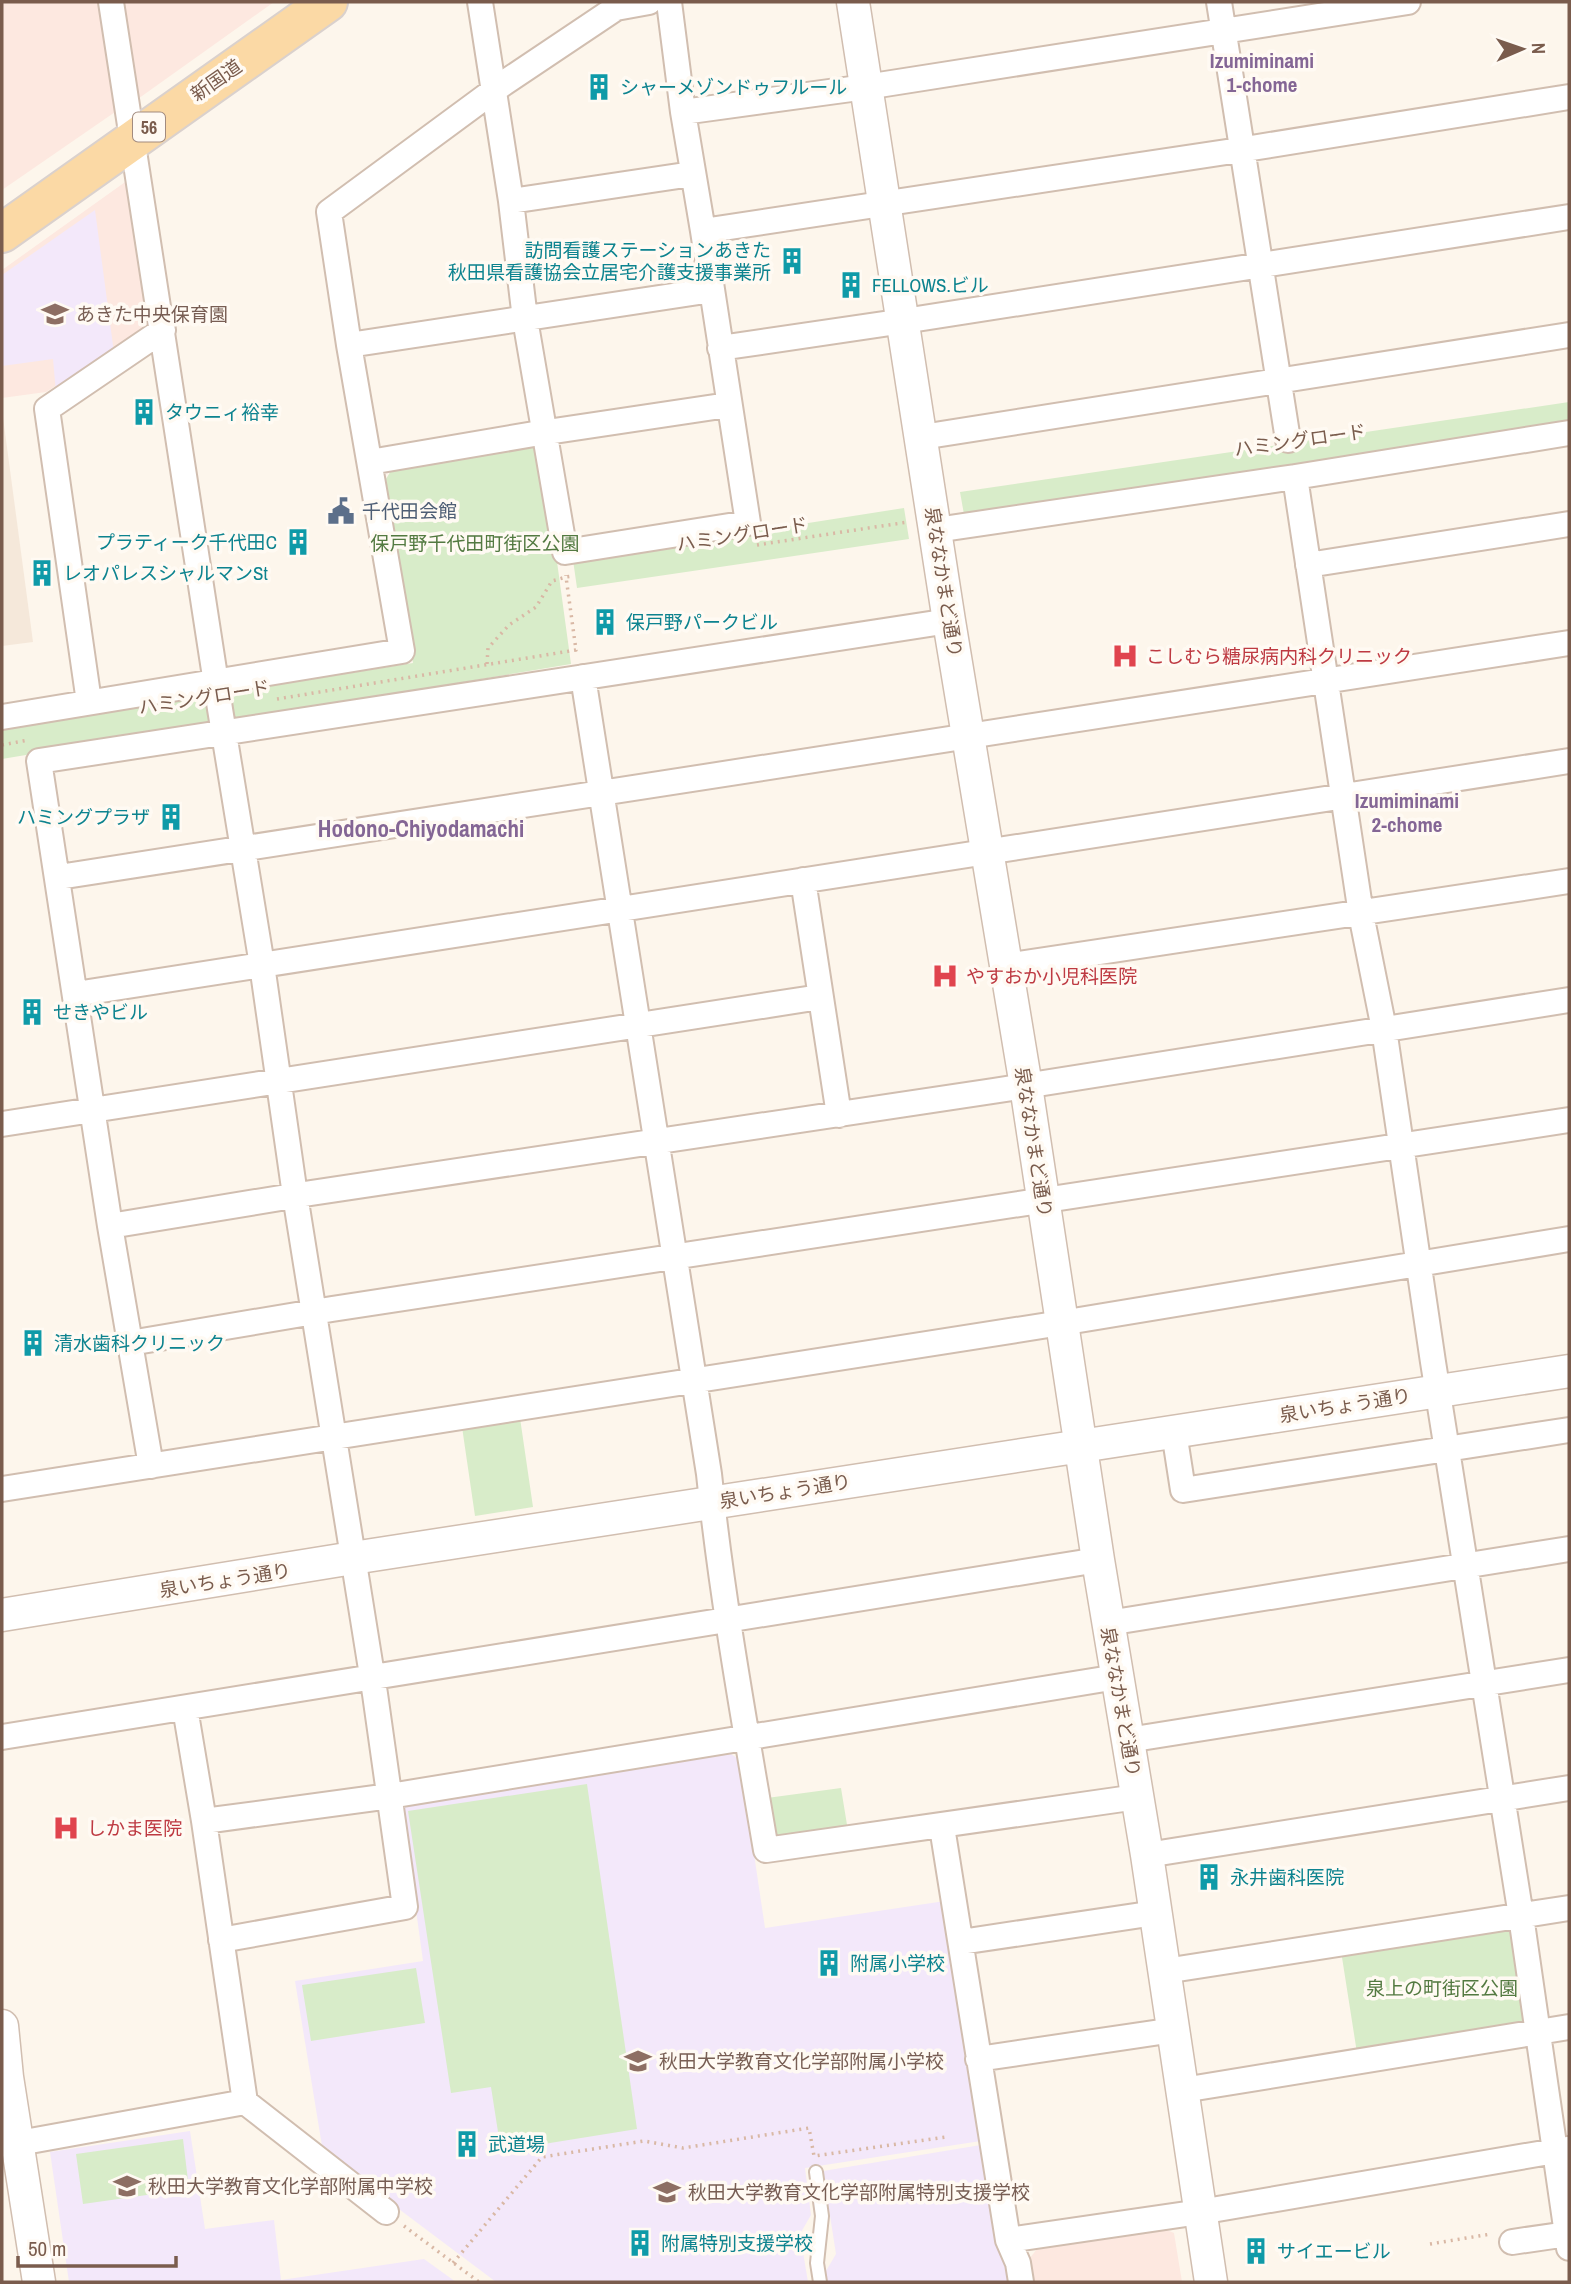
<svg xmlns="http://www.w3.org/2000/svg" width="1571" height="2284" font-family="'Archivo Narrow','Noto Sans JP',sans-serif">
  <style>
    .residential { fill: #f5e8da }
    .commercial { fill: #fde8e0 }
    .education { fill: #f3e8fa }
    .green { fill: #d8ecc9 }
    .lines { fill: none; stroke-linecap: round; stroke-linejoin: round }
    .service-casing { stroke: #d1beb0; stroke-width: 16 }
    .minor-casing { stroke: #d1beb0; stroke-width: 28 }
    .tertiary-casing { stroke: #d1beb0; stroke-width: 35 }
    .primary-casing { stroke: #dad1cd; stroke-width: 42 }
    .path { stroke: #d9b8a5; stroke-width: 3.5; stroke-dasharray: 2 5; stroke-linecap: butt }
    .service { stroke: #fff; stroke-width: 12 }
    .minor { stroke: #fff; stroke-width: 24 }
    .tertiary { stroke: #fff; stroke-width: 32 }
    .primary { stroke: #fbd9a5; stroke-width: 38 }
    .labels { text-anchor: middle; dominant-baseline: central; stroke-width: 7; stroke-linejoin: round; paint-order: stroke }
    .shield { fill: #fffaf3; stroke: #a28b7f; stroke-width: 2 }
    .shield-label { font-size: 18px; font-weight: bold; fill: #7a5c4d }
    .street-label { font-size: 19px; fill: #7a5c4d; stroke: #fffaf3 }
    .culture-label { font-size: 19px; fill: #0d838f; stroke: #fffaf3; text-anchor: start }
    .education-label { font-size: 19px; fill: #785e54; stroke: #fffaf3; text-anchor: start }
    .service-label { font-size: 19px; fill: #4e5e75; stroke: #fffaf3; text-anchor: start }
    .park-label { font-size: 19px; fill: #537a41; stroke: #fffaf3 }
    .health-label { font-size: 19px; fill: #be3a42; stroke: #fffaf3; text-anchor: start }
    .neighbourhood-label { font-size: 21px; font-weight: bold; fill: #846695; stroke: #fffaf3 }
    .quarter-label { font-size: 23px; font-weight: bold; fill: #846695; stroke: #fffaf3 }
  </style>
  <rect width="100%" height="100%" fill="#fdf6ec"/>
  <path class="residential" d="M2,410L33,642L2,646Z"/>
  <path class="commercial" d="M2,2H101L118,110L2,190Z
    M120,2H274L135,101Z
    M135,175L159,320L46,392L2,398V270Z
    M1164,2229L1174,2233L1182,2282H1029L1026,2263L1037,2249Z"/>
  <path class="education" d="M95,210L114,353L56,393L53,359L2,366V275Z
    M731,1754L740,1760L765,1928L945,1901L981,2141L805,2168L811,2215L800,2234L808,2282H496L323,2152L295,1981L423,1961L402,1808L407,1802Z
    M190,2131L205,2229L274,2220L281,2280L424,2259L456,2282H69L50,2152Z
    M981,2145L998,2249L1007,2254L1012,2282H824L823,2276L836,2254L823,2171Z"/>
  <path class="green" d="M1569,402V428L965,520L960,492Z
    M535,447L542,452L571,664L2,759V729L413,663L386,479L392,469Z
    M904,508L909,539L577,588L573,560Z
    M520,1418L533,1507L475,1516L462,1427Z
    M587,1784L637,2129L501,2151L491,2087L451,2093L408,1811Z
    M841,1788L848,1831L783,1841L773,1836L767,1798Z
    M1505,1926L1512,1932L1524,2022L1357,2053L1341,1951Z
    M416,1968L425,2023L311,2041L302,1985Z
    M183,2139L189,2189L83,2204L76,2154Z"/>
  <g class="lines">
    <defs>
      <path id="service" d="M816,2172L822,2216L817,2263L820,2282"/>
      <path id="minor" d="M111,2L220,709L262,965L295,1195L375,1694L405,1907L221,1940
        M480,2L511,201L525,319L565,552L748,523L703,231L683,112L669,2
        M1219,2L1288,440
        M683,112L866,87L1408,2
        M511,201L692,174
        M703,231L1233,151L1569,97
        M349,345L712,290
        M720,348L904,321L1569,217
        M922,437L1569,335
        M370,462L534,434L728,405
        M1295,477L1361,914L1384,1029L1433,1362L1521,1916L1569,2248
        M936,530L1295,477L1569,433
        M1308,565L1569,524
        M583,677L709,1474C722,1600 745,1725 766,1850L1137,1797
        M89,702L47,409L163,330
        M2,717L402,651L349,345L329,212L504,83L616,8L649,2
        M59,877L1569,643
        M803,880L839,1115
        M1006,966L1569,881
        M76,994L1569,761
        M2,1124L820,997
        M110,1226L311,1193L993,1091L1569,1000
        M130,1343L332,1309L1569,1120
        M1174,1432L1183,1490L1569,1430
        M151,1466L110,1226L39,761L949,621
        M2,1489L1061,1323L1569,1239
        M1108,1623L1569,1549
        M185,1708L204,1821L245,2102
        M2,1737L1098,1560
        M1128,1740L1569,1670
        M204,1821L390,1796L1117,1677
        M942,1827L1008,2240L1018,2263L1021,2282
        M1147,1855L1569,1788
        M961,1942L1155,1913
        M1165,1971L1569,1908
        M978,2059L1174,2030
        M1183,2090L1569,2027
        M19,2143L245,2102L386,2212
        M1008,2240L1200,2212L1567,2149
        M1512,2242L1567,2234"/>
      <path id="tertiary" d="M853,2L949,621L1026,1086L1098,1560L1147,1855L1211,2282
        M2,1615L353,1558L1569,1371
        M2,2026L7,2077L39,2282"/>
      <path id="primary" d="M2,233L328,2"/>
    </defs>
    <use href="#service" class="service-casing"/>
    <use href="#minor" class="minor-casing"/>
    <use href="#tertiary" class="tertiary-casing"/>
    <use href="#primary" class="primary-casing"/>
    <path class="path" d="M404,541L413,539
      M757,545L908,522
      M487,664L488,648L509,625L536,607L552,581L566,577V575
      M277,699L576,650L566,577L573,576
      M2,745L28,740
      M404,2226L479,2282
      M1430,2244L1491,2234
      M453,2263L542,2157L644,2141L683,2148L809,2128L814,2156L946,2137"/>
    <use href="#service" class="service"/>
    <use href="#minor" class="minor"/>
    <use href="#tertiary" class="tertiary"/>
    <use href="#primary" class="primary"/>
  </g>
  <defs>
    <symbol id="building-bare" viewBox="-9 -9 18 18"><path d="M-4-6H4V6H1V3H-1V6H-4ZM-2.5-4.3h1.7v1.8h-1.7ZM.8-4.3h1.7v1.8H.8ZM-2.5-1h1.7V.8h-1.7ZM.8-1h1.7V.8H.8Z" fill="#0f9aa8" stroke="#fffaf3" stroke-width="2.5" paint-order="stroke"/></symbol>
    <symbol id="school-bare" viewBox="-9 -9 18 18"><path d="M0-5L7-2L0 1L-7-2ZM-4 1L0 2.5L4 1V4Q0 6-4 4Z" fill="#8d6e63" stroke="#fffaf3" stroke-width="2.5" paint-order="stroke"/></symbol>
    <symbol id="civic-bare" viewBox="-9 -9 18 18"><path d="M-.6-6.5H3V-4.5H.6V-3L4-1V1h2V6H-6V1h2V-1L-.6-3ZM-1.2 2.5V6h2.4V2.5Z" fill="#5c6f8a" stroke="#fffaf3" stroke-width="2.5" paint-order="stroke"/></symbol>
    <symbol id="hospital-bare" viewBox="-9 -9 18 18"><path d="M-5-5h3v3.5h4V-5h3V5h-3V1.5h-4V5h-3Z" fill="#e0444e" stroke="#fffaf3" stroke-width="2.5" paint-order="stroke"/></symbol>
  </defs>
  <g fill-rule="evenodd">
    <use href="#building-bare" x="580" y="68" width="38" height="38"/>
    <use href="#building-bare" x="773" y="242" width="38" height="38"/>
    <use href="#building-bare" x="832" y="266" width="38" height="38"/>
    <use href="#school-bare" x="36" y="295" width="38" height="38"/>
    <use href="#building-bare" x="125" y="393" width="38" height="38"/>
    <use href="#civic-bare" x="322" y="492" width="38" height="38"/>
    <use href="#building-bare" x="279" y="523" width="38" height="38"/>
    <use href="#building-bare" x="23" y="554" width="38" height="38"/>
    <use href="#building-bare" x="586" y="603" width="38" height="38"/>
    <use href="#hospital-bare" x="1106" y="637" width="38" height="38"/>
    <use href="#building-bare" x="152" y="798" width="38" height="38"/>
    <use href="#hospital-bare" x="926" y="957" width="38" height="38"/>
    <use href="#building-bare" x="13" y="993" width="38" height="38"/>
    <use href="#building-bare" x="14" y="1324" width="38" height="38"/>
    <use href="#hospital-bare" x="47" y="1809" width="38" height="38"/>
    <use href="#building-bare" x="1190" y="1858" width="38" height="38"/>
    <use href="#building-bare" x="810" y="1944" width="38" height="38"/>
    <use href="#school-bare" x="619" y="2042" width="38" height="38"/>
    <use href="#building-bare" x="448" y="2125" width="38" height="38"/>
    <use href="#school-bare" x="108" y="2167" width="38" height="38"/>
    <use href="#school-bare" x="648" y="2173" width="38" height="38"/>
    <use href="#building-bare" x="621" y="2224" width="38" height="38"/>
    <use href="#building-bare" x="1237" y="2232" width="38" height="38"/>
  </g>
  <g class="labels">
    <rect class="shield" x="133" y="112.5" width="32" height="29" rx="5"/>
    <g class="shield-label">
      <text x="149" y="127">56</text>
    </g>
    <g class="street-label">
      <text transform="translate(216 80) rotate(-35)">新国道</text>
      <text transform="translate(1300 440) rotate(-8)">ハミングロード</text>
      <text transform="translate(742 534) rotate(-9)">ハミングロード</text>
      <text transform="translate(944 582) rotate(81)">泉ななかまど通り</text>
      <text transform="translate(204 697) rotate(-9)">ハミングロード</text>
      <text transform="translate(1034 1142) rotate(81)">泉ななかまど通り</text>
      <text transform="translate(1345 1405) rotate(-9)">泉いちょう通り</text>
      <text transform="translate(785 1491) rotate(-9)">泉いちょう通り</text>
      <text transform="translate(225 1580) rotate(-9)">泉いちょう通り</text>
      <text transform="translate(1121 1702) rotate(80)">泉ななかまど通り</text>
    </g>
    <g class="culture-label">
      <text x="620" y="87">シャーメゾンドゥフルール</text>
      <text x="771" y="250" text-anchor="end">訪問看護ステーションあきた<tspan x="771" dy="22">秋田県看護協会立居宅介護支援事業所</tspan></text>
      <text x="872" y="285">FELLOWS.ビル</text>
      <text x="165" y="412">タウニィ裕幸</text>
      <text x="277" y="542" text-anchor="end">プラティーク千代田C</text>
      <text x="63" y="573">レオパレスシャルマンSt</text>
      <text x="626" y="622">保戸野パークビル</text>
      <text x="150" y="817" text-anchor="end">ハミングプラザ</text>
      <text x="53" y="1012">せきやビル</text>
      <text x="54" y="1343">清水歯科クリニック</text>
      <text x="1230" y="1877">永井歯科医院</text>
      <text x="850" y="1963">附属小学校</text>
      <text x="488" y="2144">武道場</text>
      <text x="661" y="2243">附属特別支援学校</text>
      <text x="1277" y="2251">サイエービル</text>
    </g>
    <g class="education-label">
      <text x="76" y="314">あきた中央保育園</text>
      <text x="659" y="2061">秋田大学教育文化学部附属小学校</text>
      <text x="148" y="2186">秋田大学教育文化学部附属中学校</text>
      <text x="688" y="2192">秋田大学教育文化学部附属特別支援学校</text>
    </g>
    <g class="service-label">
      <text x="362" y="511">千代田会館</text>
    </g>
    <g class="park-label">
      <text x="475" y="543">保戸野千代田町街区公園</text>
      <text x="1442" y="1988">泉上の町街区公園</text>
    </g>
    <g class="health-label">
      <text x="1146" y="656">こしむら糖尿病内科クリニック</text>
      <text x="966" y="976">やすおか小児科医院</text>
      <text x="87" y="1828">しかま医院</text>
    </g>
    <g class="neighbourhood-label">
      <text x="1262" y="60">Izumiminami<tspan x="1262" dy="24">1-chome</tspan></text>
      <text x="1407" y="800">Izumiminami<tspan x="1407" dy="24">2-chome</tspan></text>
    </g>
    <g class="quarter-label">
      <text x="421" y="828">Hodono-Chiyodamachi</text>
    </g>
  </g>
  <rect width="1571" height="2284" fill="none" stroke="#7a5c4d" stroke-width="7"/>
  <g transform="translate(1522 49) rotate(88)" stroke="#fffaf3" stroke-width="5" paint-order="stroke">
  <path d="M0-5L12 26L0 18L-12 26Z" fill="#7a5c4d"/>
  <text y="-10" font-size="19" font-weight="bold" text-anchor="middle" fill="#7a5c4d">N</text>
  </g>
  <path d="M18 2256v10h158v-10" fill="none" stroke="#7a5c4d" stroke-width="3.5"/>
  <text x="28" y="2256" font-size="21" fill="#7a5c4d" stroke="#fffaf3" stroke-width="5" paint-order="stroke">50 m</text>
</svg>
